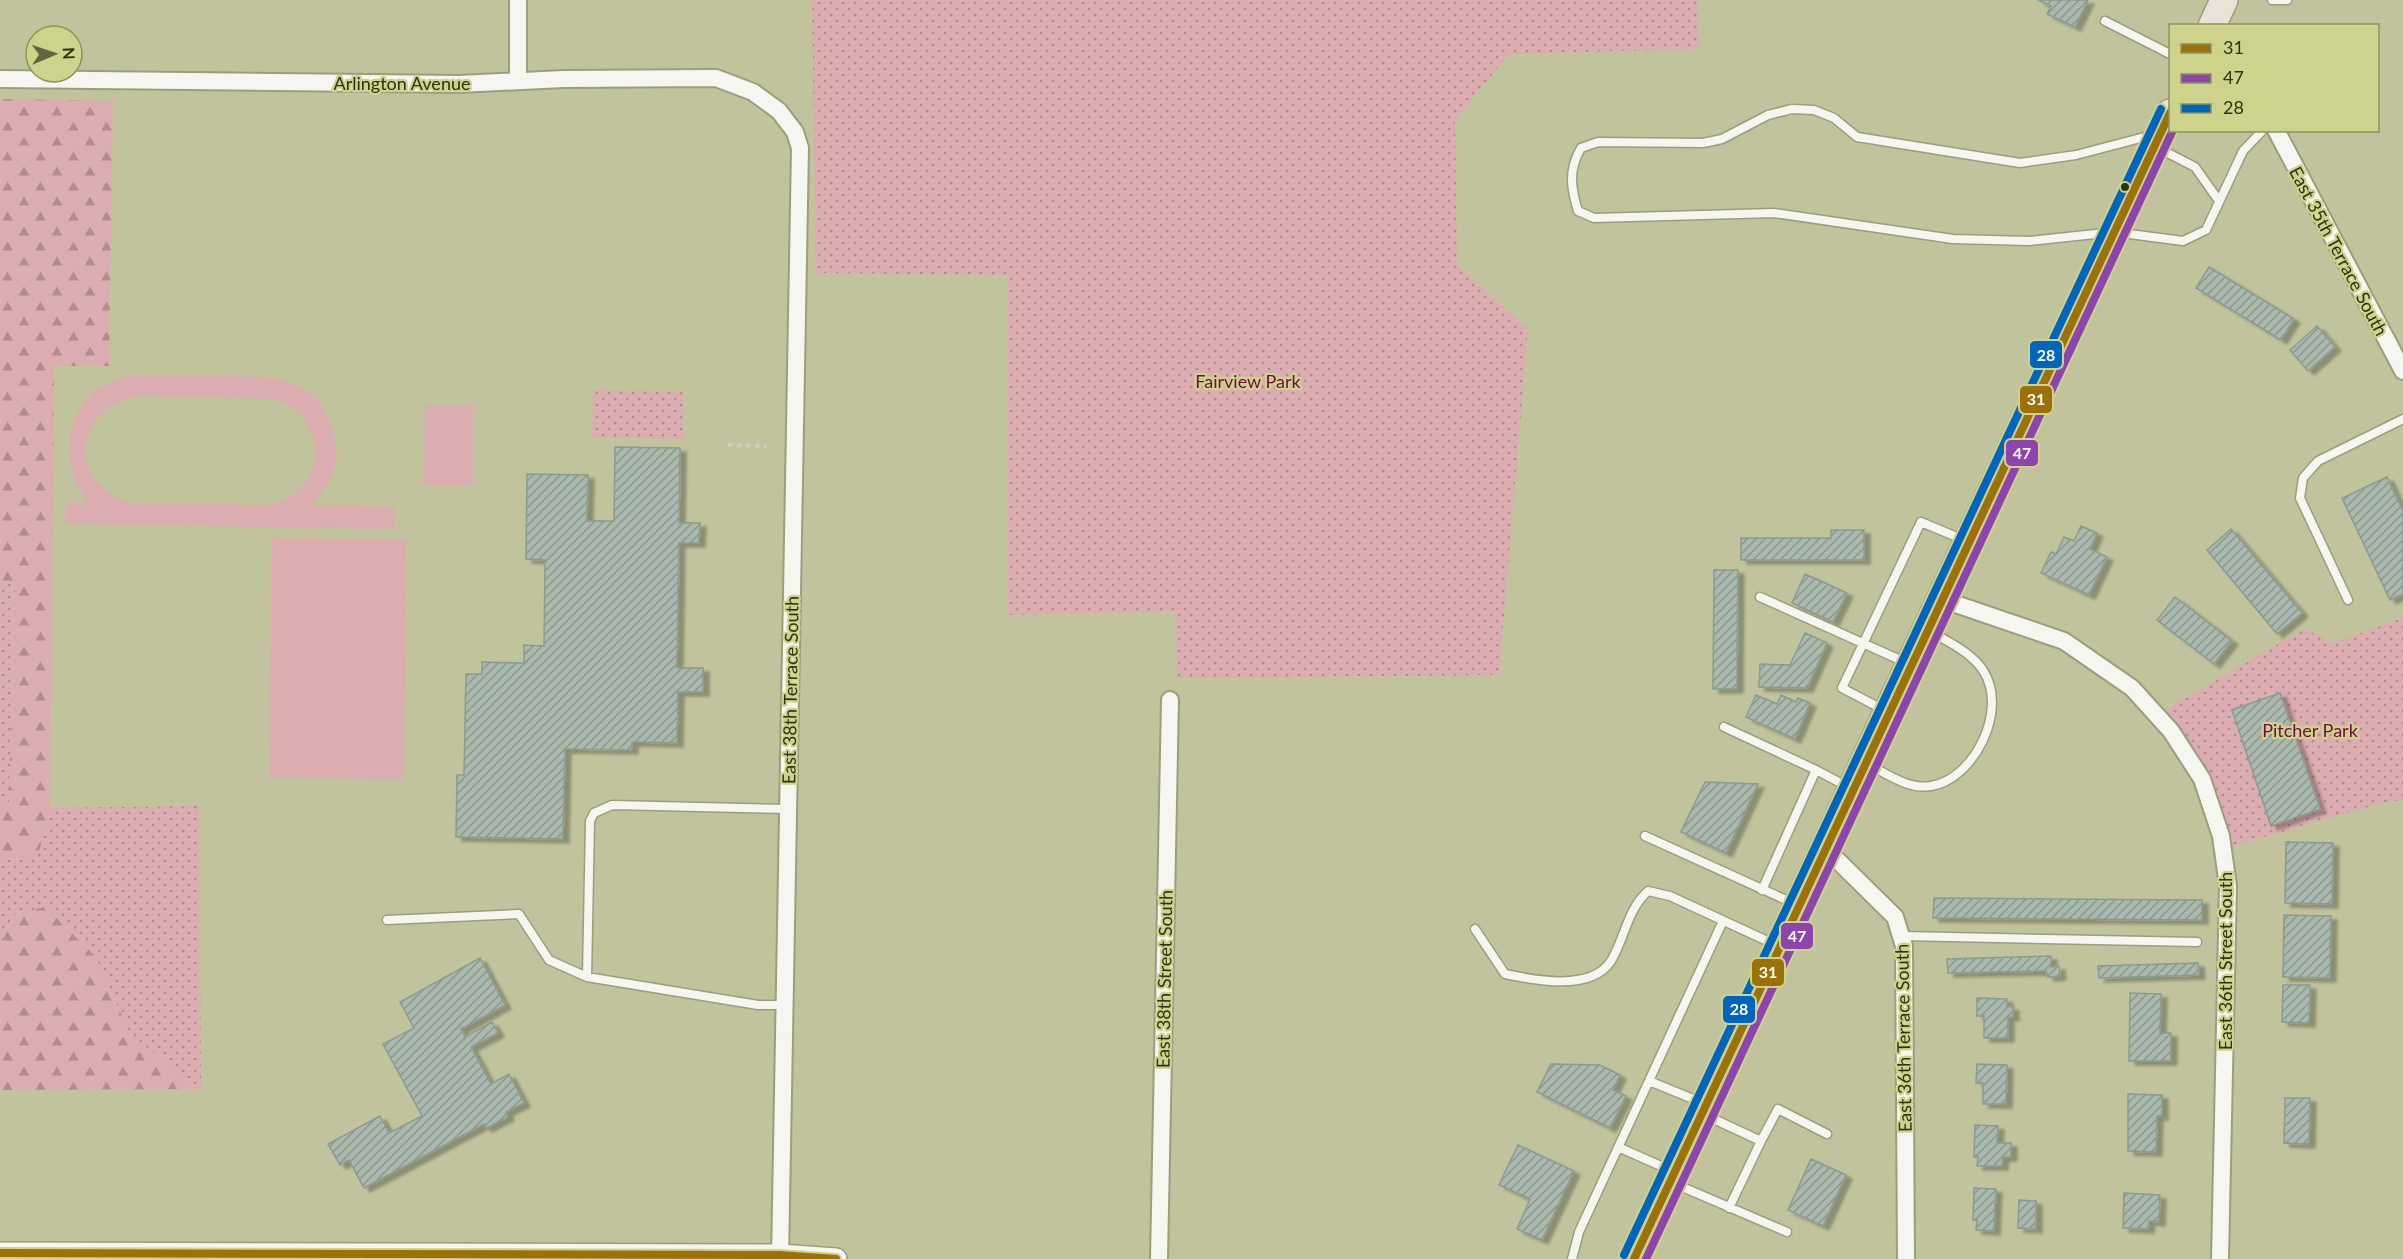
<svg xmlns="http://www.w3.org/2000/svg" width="2403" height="1259" font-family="Lato,sans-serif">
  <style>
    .green { fill: url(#green-dots) }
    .forest { fill: url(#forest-firs) }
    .pitch { fill: #dbacb0; fill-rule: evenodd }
    .building { fill: url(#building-hatch); stroke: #8b9b90; stroke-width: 1.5; filter: url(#shadow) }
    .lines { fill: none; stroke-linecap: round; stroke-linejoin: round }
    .service-casing { stroke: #9b9d7d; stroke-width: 11 }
    .minor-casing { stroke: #9b9d7d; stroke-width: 20 }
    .tertiary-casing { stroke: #9b9d7d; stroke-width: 24 }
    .primary-casing { stroke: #a1977c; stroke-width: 30 }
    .path { stroke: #cdcec0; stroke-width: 4; stroke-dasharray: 4.5 4.5; stroke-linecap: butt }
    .service { stroke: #f6f6f0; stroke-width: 8 }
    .minor { stroke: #f6f6f0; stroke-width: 16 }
    .tertiary { stroke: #f6f6f0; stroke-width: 21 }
    .primary { stroke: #e8e2d7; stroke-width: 27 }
    .bus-1-casing { stroke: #ced38b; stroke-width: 12 }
    .bus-2-casing { stroke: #ced38b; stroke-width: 12 }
    .bus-3-casing { stroke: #ced38b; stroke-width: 12 }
    .bus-1 { stroke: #9d7109; stroke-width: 8 }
    .bus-2 { stroke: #8e44ad; stroke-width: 8 }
    .bus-3 { stroke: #0065bd; stroke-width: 8 }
    .bus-dot { fill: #2f3113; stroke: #ced38b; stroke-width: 2 }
    .labels { text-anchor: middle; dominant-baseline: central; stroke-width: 4.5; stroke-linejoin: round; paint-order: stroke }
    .street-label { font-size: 18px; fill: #2f3113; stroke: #ced38b }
    .park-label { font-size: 18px; fill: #730748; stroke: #ced38b }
    .line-badge { stroke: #ced38b; stroke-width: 2 }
    .badge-label { font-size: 16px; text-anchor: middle; font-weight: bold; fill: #fff }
  </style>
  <defs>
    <pattern id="green-dots" width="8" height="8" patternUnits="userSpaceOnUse" patternTransform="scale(1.5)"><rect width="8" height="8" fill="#dbacb0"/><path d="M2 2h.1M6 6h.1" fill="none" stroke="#b28d8e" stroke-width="1.8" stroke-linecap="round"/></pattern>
    <pattern id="forest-firs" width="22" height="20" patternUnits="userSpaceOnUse" patternTransform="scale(1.5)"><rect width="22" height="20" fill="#dbacb0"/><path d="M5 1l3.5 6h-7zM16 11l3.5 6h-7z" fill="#b28d8e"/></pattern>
    <pattern id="building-hatch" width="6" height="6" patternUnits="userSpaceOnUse" patternTransform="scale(1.5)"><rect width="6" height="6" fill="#a9b9ae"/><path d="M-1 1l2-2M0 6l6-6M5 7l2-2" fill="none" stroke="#8a978c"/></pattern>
    <filter id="shadow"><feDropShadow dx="6" dy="4" stdDeviation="1.5" flood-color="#0004"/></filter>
  </defs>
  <rect width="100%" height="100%" fill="#c0c39b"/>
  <path class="green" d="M812,0H1697L1699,49L1509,54L1455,120L1457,265L1528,329L1499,675L1177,678L1176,611L1007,615V275L816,273Z
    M593,390L684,392V439L592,437Z
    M0,583L15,584L9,802L0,804Z
    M2403,618V800L2385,802L2223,849L2202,779L2157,715L2304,629L2334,643Z
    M199,806L201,1089L131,1036L95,956L13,915L0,947V861L38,856L50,808Z"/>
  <path class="forest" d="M0,99L113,101L109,366H54L50,808L38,856L0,861V804L9,802L15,584L0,583Z
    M45,907L95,956L131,1036L201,1089L0,1090V947L13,915Z"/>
  <path class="pitch" d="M135,375C162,376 189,376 217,376C270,377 318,372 334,435C342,464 330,485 311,505L395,507L394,529L66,524V504L87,503C84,493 76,485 73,474C61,424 82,384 135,375ZM138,396L278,399C297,408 310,423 315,443C321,470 300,496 276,503C260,507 241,504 225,504C192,504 160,503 128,503C66,481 74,407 138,396Z
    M425,405H473V486H424Z
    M271,538L406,539L404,779L270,778Z"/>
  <path class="building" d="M2038,0H2088L2075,27L2047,14L2051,6Z
    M2209,267L2294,319L2281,340L2196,288Z
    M2317,326L2335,347L2308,371L2290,350Z
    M615,447L680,448L679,523H700L699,543H679L677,668H703V692H678L677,743L632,742V750L565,749L563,839L456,837L457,775H464L466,674H482V662L524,663V645L544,646L545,560L526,559L527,474L588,475L587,521H614Z
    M2387,477L2403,511V594L2390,600L2342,498Z
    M2081,526L2097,533L2090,549L2107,557L2089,595L2041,573L2051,552L2056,554L2064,537L2074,541Z
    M2231,529L2302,613L2277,634L2207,550Z
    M1831,530H1864V560H1741V538H1831Z
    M1714,570H1738L1737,689H1713Z
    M1805,574L1847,593L1833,622L1792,603Z
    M2175,597L2232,641L2214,664L2157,620Z
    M1805,633L1827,643L1807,688L1759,687L1760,664L1790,665Z
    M2280,693L2320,809L2271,826L2232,710Z
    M1756,695L1777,704L1781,695L1796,702L1798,698L1810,703L1795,739L1746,717Z
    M1705,782L1758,784L1726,853L1681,832Z
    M2286,842L2333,843L2332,904L2285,903Z
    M1934,898L2202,900V920L1933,918Z
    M2284,915L2331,916L2330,978L2283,977Z
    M2051,956V967L2059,966L2060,976L2048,977L2046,971L1948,973L1947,959Z
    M480,958L505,1005L461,1029L465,1037L492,1022L498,1033L471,1047L491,1084L509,1074L524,1103L506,1112L508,1117L486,1128L484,1124L364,1188L349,1160L340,1165L328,1144L380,1116L389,1133L422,1116L383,1044L414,1028L400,1002Z
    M2198,963L2199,975L2099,978L2098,966Z
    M2283,985H2310L2309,1023L2282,1022Z
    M2130,993L2161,994L2160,1033H2171V1061H2129Z
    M1977,998L2007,999V1006L2013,1007V1017H2008V1038H1984V1016H1977Z
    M1551,1064L1600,1065L1620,1075L1613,1090L1626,1096L1610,1128L1537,1092Z
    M1977,1064L2007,1065L2006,1104H1983V1083H1976Z
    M2128,1094L2162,1095V1116H2157L2156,1152L2128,1151Z
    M2285,1098H2310L2309,1144L2284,1143Z
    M1975,1125L1998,1126L1997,1143H2011V1157H2003L2002,1166H1977L1978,1157H1974Z
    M1518,1145L1574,1171L1542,1240L1517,1229L1530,1199L1499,1185Z
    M1811,1159L1846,1175L1823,1226L1788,1210Z
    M1974,1188L1996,1189L1994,1231L1976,1230L1977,1220H1973Z
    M2124,1193L2160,1195L2159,1222L2149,1221L2148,1229L2123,1228Z
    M2019,1200L2036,1201V1229L2018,1228Z"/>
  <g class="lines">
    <defs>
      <path id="service" d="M2272,0H2287
        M2105,21L2170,54
        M2152,135L2076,155L2020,163L1857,137L1834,118L1814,110L1792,109L1768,115L1722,139L1703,143L1598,142L1581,148C1568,170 1571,188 1578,211L1594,218L1774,213L1953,239L2029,241L2114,232L2183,241L2206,230L2243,151L2263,130
        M2158,148L2195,167L2219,201
        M1760,597L1907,663
        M2348,600L2300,498L2303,478L2318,461L2403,419
        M1884,710L1842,688L1921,522L1964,540
        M1724,727L1816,770
        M1867,764C1886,773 1908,790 1931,786C1974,779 2008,711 1984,672C1973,653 1948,642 1930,631
        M1645,836L1795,904
        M1762,890L1816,770L1850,788
        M387,920L519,914L549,960L587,977L758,1005H784
        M1475,929L1505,974C1533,980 1591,992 1611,961C1625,938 1627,910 1648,891L1670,896L1776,945
        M1901,936L2197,942
        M587,977L590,821L594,813L612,805L788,809
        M1649,1081L1703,1103
        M1705,1115L1761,1141L1729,1208
        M1761,1141L1778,1109L1827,1134
        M1618,1147L1670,1170
        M1673,1183L1787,1232
        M1572,1259L1579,1232L1723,921"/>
      <path id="minor" d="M0,79L459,84L563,79L716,78L753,92L779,111L795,132L800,148L780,1259
        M518,81V0
        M2276,130L2403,371
        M1941,599L2064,641L2132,688L2171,731L2202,779L2221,836L2228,886L2220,1259
        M1825,848L1895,917L1904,946L1906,1259
        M1159,1259L1170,700"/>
      <path id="tertiary" d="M0,1253L780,1255L836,1259"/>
      <path id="primary" d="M2212,26L2224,0
        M1634,1259L1888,711L2170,113"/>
    </defs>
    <use href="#service" class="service-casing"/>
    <use href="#minor" class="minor-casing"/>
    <use href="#tertiary" class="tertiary-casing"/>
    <use href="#primary" class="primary-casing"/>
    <path class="path" d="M728,445L767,446"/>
    <use href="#service" class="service"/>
    <use href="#minor" class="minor"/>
    <use href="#tertiary" class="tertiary"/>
    <use href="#primary" class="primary"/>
    <defs>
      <path id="bus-1" d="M0,1253L780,1255L836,1259
        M1634,1259L2170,113"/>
      <path id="bus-2" d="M1646,1259L2173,130"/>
      <path id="bus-3" d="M1624,1255L2161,109"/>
    </defs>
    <use href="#bus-1" class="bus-1-casing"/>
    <use href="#bus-2" class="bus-2-casing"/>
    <use href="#bus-3" class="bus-3-casing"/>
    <use href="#bus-1" class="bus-1"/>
    <use href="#bus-2" class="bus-2"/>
    <use href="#bus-3" class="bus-3"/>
  </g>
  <circle class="bus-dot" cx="2125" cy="187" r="5"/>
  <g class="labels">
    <g class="street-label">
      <text x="402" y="83">Arlington Avenue</text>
      <text transform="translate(2339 251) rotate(62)">East 35th Terrace South</text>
      <text transform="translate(790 690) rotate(-89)">East 38th Terrace South</text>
      <text transform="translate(2225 961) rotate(-90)">East 36th Street South</text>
      <text transform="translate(1164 979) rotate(-89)">East 38th Street South</text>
      <text transform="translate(1903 1038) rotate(-91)">East 36th Terrace South</text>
    </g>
    <g class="park-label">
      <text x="1248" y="381">Fairview Park</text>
      <text x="2310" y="730">Pitcher Park</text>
    </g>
  </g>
  <g class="line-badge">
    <rect x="2029" y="340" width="34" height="29" rx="6" fill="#0065bd"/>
    <rect x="2019" y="385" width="34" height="29" rx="6" fill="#9d7109"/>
    <rect x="2005" y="439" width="34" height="28" rx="6" fill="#8e44ad"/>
    <rect x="1780" y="922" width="34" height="28" rx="6" fill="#8e44ad"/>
    <rect x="1751" y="958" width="34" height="29" rx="6" fill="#9d7109"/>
    <rect x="1722" y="995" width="34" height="29" rx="6" fill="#0065bd"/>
  </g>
  <g class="badge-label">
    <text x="2046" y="361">28</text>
    <text x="2036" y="405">31</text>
    <text x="2022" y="459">47</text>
    <text x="1797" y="942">47</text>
    <text x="1768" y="978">31</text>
    <text x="1739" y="1015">28</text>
  </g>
  <rect x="2169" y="24" width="210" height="108" fill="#ced38b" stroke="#8e925b" stroke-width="1.5"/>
  <rect x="2181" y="44" width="30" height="9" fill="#9d7109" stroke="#8e925b" stroke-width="1.5"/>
  <text x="2223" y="54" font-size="18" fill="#2f3113">31</text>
  <rect x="2181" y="74" width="30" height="9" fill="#8e44ad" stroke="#8e925b" stroke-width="1.5"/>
  <text x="2223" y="84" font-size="18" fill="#2f3113">47</text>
  <rect x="2181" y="104" width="30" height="9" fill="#0065bd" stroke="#8e925b" stroke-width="1.5"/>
  <text x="2223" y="114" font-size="18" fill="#2f3113">28</text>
  <g transform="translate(54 54) rotate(88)"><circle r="28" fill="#ced38b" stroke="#8e925b" stroke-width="1.5"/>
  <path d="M0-4.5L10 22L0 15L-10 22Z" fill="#626443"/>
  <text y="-9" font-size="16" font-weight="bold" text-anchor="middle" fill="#2f3113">N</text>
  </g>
</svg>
